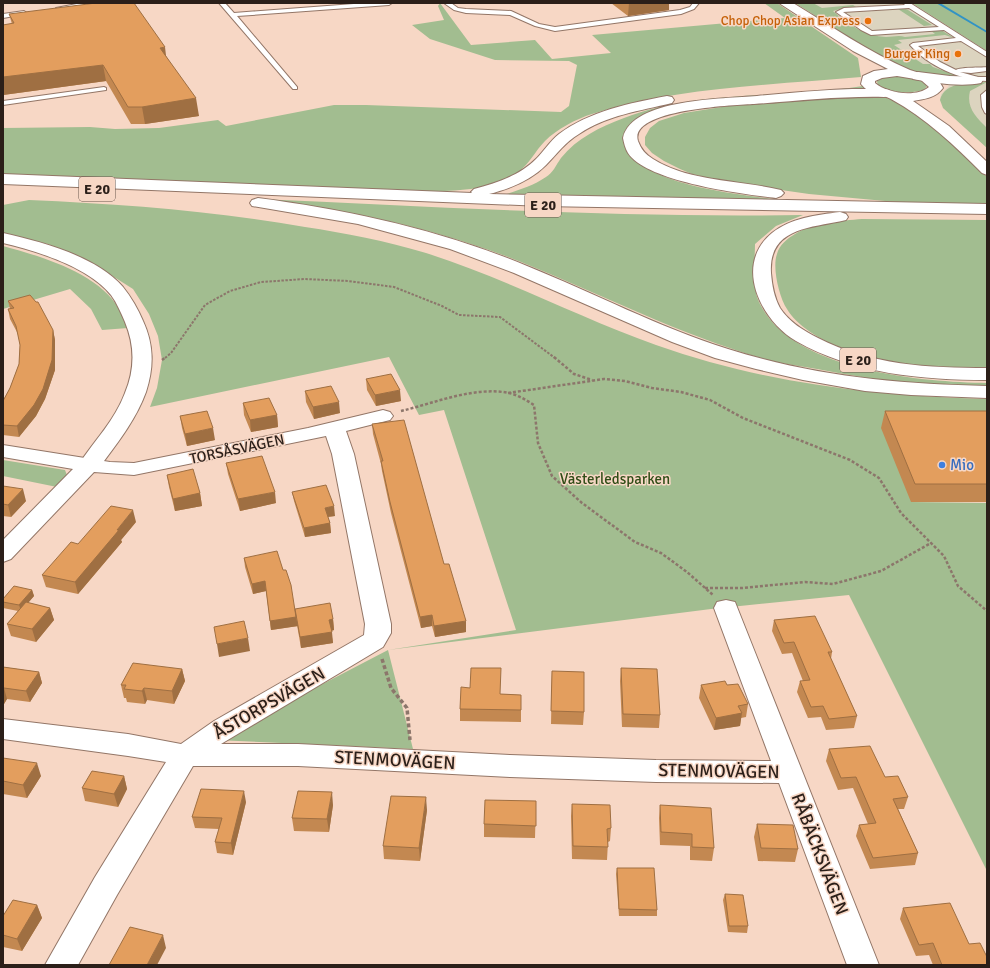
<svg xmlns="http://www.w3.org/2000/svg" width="990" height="968" font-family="Signika,sans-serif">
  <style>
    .commercial { fill: #dcd4bf }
    .green { fill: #a2bd90 }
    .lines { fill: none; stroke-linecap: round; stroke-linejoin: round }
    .stream { fill: #3193c5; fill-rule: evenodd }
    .lane-casing { stroke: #937667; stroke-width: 2 }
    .street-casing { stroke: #937667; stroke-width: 2 }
    .secondary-casing { stroke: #937667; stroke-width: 2 }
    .highway-casing { stroke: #937667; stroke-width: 2 }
    .path-far2 { stroke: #8c766b; stroke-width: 2; stroke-dasharray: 2.5 1.5; stroke-linecap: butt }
    .path-far1 { stroke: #8c766b; stroke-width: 2.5; stroke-dasharray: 3 2; stroke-linecap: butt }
    .path { stroke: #8c766b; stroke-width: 3.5; stroke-dasharray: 4 2.5; stroke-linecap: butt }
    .lane { fill: #fff; fill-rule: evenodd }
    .street { fill: #fff; fill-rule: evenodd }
    .secondary { fill: #fff; fill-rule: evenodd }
    .highway { fill: #fff; fill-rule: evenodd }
    .wall { fill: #c38851 }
    .shaded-wall { fill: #9f6f42 }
    .building { fill: #e39e5e; stroke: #9f6f42 }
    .food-dot { fill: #e8710a; stroke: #f7d7c5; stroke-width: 1.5 }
    .shop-dot { fill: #3f7fe0; stroke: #f7d7c5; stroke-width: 1.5 }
    .labels { text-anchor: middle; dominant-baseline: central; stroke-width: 3; stroke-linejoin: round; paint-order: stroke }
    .far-food-label { font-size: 13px; fill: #c56008; stroke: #f7d7c5; text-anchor: end }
    .shield { fill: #f7d7c5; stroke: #68564d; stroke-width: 1 }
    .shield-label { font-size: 14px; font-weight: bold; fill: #2b1f19 }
    .street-label { font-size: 15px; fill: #2b1f19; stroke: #f7d7c5 }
    .shop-label { font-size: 15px; fill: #366cbe; stroke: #f7d7c5; text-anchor: start }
    .park-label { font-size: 15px; fill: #304d17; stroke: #f7d7c5 }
    .near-street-label { font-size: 18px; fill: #2b1f19; stroke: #f7d7c5 }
  </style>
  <rect width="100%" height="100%" fill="#f7d7c5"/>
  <path class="commercial" d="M795,3H920L987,47V148L940,100L941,94L949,86L944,81L822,19Z"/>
  <path class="green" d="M440,3L471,45L535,40L552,59L611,53L592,35L785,18L764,3H777L858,58L861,77C773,85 676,87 592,114C576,119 557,129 545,141C535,151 529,165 517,173C493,191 458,190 430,192L109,178L3,175V128L90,127L115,129L159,128L218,120L226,126L334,105H366L561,112L569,106L577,65L569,61L495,60L430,39L412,25L444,20L438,6Z
    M795,3H813L822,8L853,5L856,7L840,9L833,11C848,25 866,36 886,37C893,37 899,35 905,37L935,34L930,30H941L954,38L945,35L898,40L902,43L894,45L923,64H930L933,67L961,77L960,78C945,76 929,76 914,72C870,59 834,26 795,3Z
    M912,3H987V51Z
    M903,8L908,10L932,25L924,26L898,9Z
    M892,76C903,76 919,76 927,86L924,90C908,94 893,93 878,86L877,81L883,78Z
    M987,82L970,91C966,108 976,117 987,128V148L943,108L940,100C945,81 971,83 987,82Z
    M863,86L869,89L731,99L638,120L626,149C650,188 747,195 789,201L504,195C518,190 533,186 546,177C553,173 556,165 561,158C577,138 600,127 624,118C698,89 786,99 863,86Z
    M857,96L882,97L894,100L930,121L987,177V204L907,203L809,194L724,182L692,174L680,169L664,161L652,153L645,145V137L650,128L659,121L684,113L728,106Z
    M259,199C440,207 622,218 803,215L776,226L755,244C755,264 751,286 760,304C793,371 922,382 987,383V386C963,386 939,386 915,384C882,381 849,375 817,369C801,366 784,364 768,360C682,336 603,295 521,262C437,229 348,209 259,199Z
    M29,200C122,204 213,211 305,227C345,233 386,241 426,253C505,278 578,317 656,345C763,383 874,396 987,399V428L911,502L987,503V871L849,595L711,609L388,650L413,749L215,740L388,650L516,630L444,410L419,415L389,357L150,407L157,388L162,360L158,336L149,314L133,289L95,265L48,244L3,234V205Z
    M862,219L987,220V368C937,367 885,367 838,347C820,339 797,326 787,309C779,297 772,267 777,254C779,245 788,238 795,234C814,222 841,221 862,219Z
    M3,246C40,256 99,273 119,309C123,315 125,322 128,328L102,330L91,309L70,289L3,309Z
    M3,460L65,470L68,478L57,487L3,476Z"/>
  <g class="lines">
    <path class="stream" d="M936,3H940L987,31V33Z"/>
    <defs>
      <path id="lane" d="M82,3H97L59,10L56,8Z
        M219,3H225L234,13L367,3H392L389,5L237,16L297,87V89H293Z
        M444,3H451L458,8L466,9L511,11L539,24L555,27L680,10L690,7L693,3H699L694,9L681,14L555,31L535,26L510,15L466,13L454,10Z
        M903,3H910L987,52V57L961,41L918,46L940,62L956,70C960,67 980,68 987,67V71L971,73L960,72L978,77H987V81C960,80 928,66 910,45L913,43L956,38L944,30L871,35L861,30L836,12L844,8L905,5ZM909,8L939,27L872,31L843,12Z
        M24,11L27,13L26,14L3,18V14Z
        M104,87L106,88V90L3,105V101Z
        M987,90V114L985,113L982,107L981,95Z"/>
      <path id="street" d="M918,72L950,76L981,77L983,80L981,83C962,87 932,83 913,79L912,76L913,73Z
        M383,410L390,412L393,416L390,420L346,431L354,454L391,624V633L383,647L221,744H298L510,755L656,760L771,761L714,608L717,602L726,600L735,602L879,965H847L779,783L656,782L510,777L298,766H193L117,895L78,965H45L95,877L166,762L128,756L3,739V719L128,734L181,744L214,721L364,635L365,624L332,454L326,436L134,475L94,472L11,559L3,562V540L73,469L3,457V445L110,462L134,463L308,428Z"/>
      <path id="secondary" d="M779,3H793C831,26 869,52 910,70C923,75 936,72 943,88C936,98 924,99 913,101L949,126L987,162V175L982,173C954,145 926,118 891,99C881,94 869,95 861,84L863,76L874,71L888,69L853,51ZM897,76L921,80L929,87C916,98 887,93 875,83V81L882,78Z
        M3,233C42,242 96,256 123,287C131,297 138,309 143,321C154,345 154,367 146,392C136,420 116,445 98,469L90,470L82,469L79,464C95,440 115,420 125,393C135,369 135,346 125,322C121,313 117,303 111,295C88,267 37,251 3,243Z"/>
      <path id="highway" d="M852,89H884L889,90L891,93L889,96L884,97C840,96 798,101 754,104C737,105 628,109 638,141C641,149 645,154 653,159C689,182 741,180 781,190L784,193L781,196L776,198C742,194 647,182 628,153C625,148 624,143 623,138C632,98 724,99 757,96C788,93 820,90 852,89Z
        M667,96L672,97L674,100L672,103C640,111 607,115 579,134C565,142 557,154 546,165C530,181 509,189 489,194L987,204V214L542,206L3,184V174L472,193L471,192L474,189C496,183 519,176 536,159C544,151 550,141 559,134C590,111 630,103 667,96Z
        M258,198C350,210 441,230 527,266C594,293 658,327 728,349C814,376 897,384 987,386V398L911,395L865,391L803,380L756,369L715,358L672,342L514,273L450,249L358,224L252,206L250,203L252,200Z
        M840,212L846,214L848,217L846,220C814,228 768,226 771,273C772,285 774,297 780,308C789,322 804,331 818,338C870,365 929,368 987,368V380C922,380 854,374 796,341C761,321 733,265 772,233C791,218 816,215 840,212Z"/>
    </defs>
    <use href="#lane" class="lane-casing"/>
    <use href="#street" class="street-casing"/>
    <use href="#secondary" class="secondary-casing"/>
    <use href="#highway" class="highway-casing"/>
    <path class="path-far2" d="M165,358L171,353L205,305L230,291L261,282L305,279L348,281L394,287L442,306L459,315L500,317L555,358"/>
    <path class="path-far1" d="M554,357L574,374L592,380
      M162,360L166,357
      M508,393L604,379L625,381L652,388L681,392L710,400L743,418L850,460L879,478L901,513L944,556L958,586L987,611
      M401,411C435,403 474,386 509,393C518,395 526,400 534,405L538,443L552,476L582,503L635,542L661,553L687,572L713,595
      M705,588H742L805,582L833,584L881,571L931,543"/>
    <path class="path" d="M382,659L391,688L407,708L410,740"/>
    <use href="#lane" class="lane"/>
    <use href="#street" class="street"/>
    <use href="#secondary" class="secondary"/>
    <use href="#highway" class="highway"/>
  </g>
  <path class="wall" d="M611,3H669V10L628,16Z
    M9,14L166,56L199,116L145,124H131L106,81L3,95V25L12,24Z
    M8,301L53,330L55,340V370L45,399L36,416L19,437L3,435V401L10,388L19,364L20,345L18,334L10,319L8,309H10Z
    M366,379L401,401L376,406L367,390Z
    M305,391L340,413L314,419L306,402Z
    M243,403L277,415L278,427L251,432L244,415Z
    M885,411H987V502H911L881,428Z
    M180,416L215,440L187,446L182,428Z
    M372,424L444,564L466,632L435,637L432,626L421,628L391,513L382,471L381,464L373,434Z
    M226,463L276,503L240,511L228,474Z
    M167,475L200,493L202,506L175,511L169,487Z
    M3,486L26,501L11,517L3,516Z
    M292,492L335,516L328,517L330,523L331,533L305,537L294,501Z
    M136,522L121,540L122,542L78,594L46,587L42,575L78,544Z
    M244,558L296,612L333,619L334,630L331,631L333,643L301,648L297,625L298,626L271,630L266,591L253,594L245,567Z
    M32,590L34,596L28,603L50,608L54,620L36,642L11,636L7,624L18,611L3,608V599Z
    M774,620L832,652L831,659L857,716L854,728L826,730L821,717L808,718L797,692L800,681H803L792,653L782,654L772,631Z
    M3,667L39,672L42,683L30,702L7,699L4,704H3Z
    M621,668L660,715L659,728L622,727L620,681Z
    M182,669L185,681L174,704L147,700L145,704L127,702L126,698H124L121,685Z
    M552,671L584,712L583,725L551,724Z
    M701,685H727L748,704L746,717L741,718L740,726L714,730L699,698Z
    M500,694L521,695V722L460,721V709Z
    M829,749L885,777L908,797L904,809H898L918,853L915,865L870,869L856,836L859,825L868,824L853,788L838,790L826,761Z
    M3,758L41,776L27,798L3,794Z
    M124,776L127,789L118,807L85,801L82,788Z
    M536,801L535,838L484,837V824Z
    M246,802L233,855L217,853L215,842L219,829L195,828L192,817Z
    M572,804L611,828L610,841L608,842L607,860L572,859L571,816Z
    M333,805L329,832L294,831L292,818Z
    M660,805L714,848L712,861L690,860V846L660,845L659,818Z
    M427,810L420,861L384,859L383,846Z
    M757,824L798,849L795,862L758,861L754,837Z
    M617,868L657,910V916H619L616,874Z
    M725,894L748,926L747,933L728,932L723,900Z
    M37,905L42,918L22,951L3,947V916Z
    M903,908L969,944L987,965H933L929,955L916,956L900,919Z"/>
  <path class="shaded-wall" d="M629,3H669V10L628,16Z
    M165,47L167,64L160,48Z
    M103,65L106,81L3,95V77Z
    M196,98L199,116L145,124L142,107Z
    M53,330L55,340V370L45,399L36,416L19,437L17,426Z
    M400,390L401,401L376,406L375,395Z
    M339,402L340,413L314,419L313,407Z
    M277,415L278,427L251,432L250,420Z
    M213,428L215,440L187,446L185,434Z
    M23,489L26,501L11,517L8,505Z
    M275,492L276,503L240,511L238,499Z
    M200,493L202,506L175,511L173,499Z
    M334,506L335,516L326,517L325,508Z
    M133,510L136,522L121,540L122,542L78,594L75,582Z
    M330,523L331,533L305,537L304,528Z
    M265,581L266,591L253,594L252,584Z
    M32,590L34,596L21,611L19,605Z
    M50,608L54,620L36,642L32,629Z
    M432,615V626L421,628L420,617Z
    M296,617L298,626L271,630L270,621Z
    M333,619L334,630L330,631L329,620Z
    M466,621V632L435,637L434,626Z
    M332,632L333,643L301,648L300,637Z
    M248,638L250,651L219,657L217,644Z
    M182,669L185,681L174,704L172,691Z
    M39,672L42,683L30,702L26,691Z
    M4,688L7,699L4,704L3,701Z
    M144,688L147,700L145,704L142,691Z
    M742,713L740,726L714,730L716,718Z
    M37,763L41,776L27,798L23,785Z
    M124,776L127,789L118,807L114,794Z
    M244,791L246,802L233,855L231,843Z
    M332,792L333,805L329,832L327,819Z
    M426,797L427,810L420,861L419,848Z
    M37,905L42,918L22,951L17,939Z
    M163,935L166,948L157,965H147Z"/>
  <path class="building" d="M96,3H134L165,47L160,48L196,98L142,107H128L103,65L3,77V25L14,23L9,14Z
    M30,295L36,302H38L53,330L52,360L43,389L34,405L17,426L3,425V401L10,388L19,364L20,345L16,326L8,309L14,308L8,301Z
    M391,374L400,390L375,395L366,379Z
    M331,386L339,402L313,407L305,391Z
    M269,398L277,415L250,420L243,403Z
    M207,411L213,428L185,434L180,416Z
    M885,411H987V484H915Z
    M404,420L444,564H449L466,621L434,626L432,615L420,617L390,502L381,461H383L372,424Z
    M262,456L275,492L238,499L226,463Z
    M193,469L200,493L173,499L167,475Z
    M326,485L334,506L325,508L330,523L304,528L292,492Z
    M3,486L23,489L8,505L3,504Z
    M111,506L133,510L117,530H119L75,582L42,575L71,542L78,544Z
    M277,551L283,570H286L291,585L296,617L270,621L265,581L252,584L244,558Z
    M14,586L32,590L19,605L3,602V599Z
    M26,602L50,608L32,629L7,624Z
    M330,603L333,619L329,620L332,632L300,637L295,609Z
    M815,616L832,652H828L857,716L829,719L823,706L811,707L800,681L810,680L794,642L784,643L774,620Z
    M244,621L248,638L217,644L214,627Z
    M133,663L182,669L172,691L144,688L142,691L124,689L126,685H121Z
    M3,667L39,672L26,691L4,688L3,689Z
    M471,668H501L500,694L521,695V710L460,709L461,687L470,688Z
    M621,668L657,669L660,715L623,714Z
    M552,671L584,672V712L551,711Z
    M725,681L727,685L738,684L748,704L738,706L742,713L716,718L701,685Z
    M870,746L885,777L898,776L908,797L893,799L918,853L873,858L859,825L876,823L856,777L841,778L829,749Z
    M3,758L37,763L23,785L3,781Z
    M92,771L124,776L114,794L82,788Z
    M201,789L244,791L231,843L215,842L222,818L192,817Z
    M298,791L332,792L327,819L292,818Z
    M391,796L426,797L419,848L383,846Z
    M485,800L536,801V826L484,824Z
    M572,804L610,805L611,828L607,829L608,847L573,846Z
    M660,805L711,808L714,848L692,847V834L661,832Z
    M757,824L793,825L798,849L761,848Z
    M617,868H654L657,910L619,909Z
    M725,894L743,895L748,926H729Z
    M13,900L37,905L17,939L3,935V916Z
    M950,903L969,944L980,943L987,957V965H942L933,943L919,945L903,908Z
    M130,927L163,935L147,965H109Z"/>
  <g class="food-dot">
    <circle cx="868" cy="21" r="4"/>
    <circle cx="958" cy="54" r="4"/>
  </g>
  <circle class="shop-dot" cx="942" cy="465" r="4"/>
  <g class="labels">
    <g class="far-food-label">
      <text x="860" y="21">Chop Chop Asian Express</text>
      <text x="950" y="54">Burger King</text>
    </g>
    <g class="shield">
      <rect x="79" y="177" width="36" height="24" rx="3"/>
      <rect x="525" y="193" width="36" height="24" rx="3"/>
      <rect x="840" y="348" width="36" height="24" rx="3"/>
    </g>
    <g class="shield-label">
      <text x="97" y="189">E 20</text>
      <text x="543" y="205">E 20</text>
      <text x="858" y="360">E 20</text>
    </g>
    <g class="street-label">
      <text transform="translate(237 449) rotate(-12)">TORSÅSVÄGEN</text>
    </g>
    <g class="shop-label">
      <text x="950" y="465">Mio</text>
    </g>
    <g class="park-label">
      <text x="615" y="479">Västerledsparken</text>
    </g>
    <g class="near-street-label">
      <text transform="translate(269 703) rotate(-30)">ÅSTORPSVÄGEN</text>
      <text transform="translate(395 760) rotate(3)">STENMOVÄGEN</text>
      <text transform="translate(719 771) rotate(1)">STENMOVÄGEN</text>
      <text transform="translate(820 854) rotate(69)">RÅBÄCKSVÄGEN</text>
    </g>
  </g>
  <rect width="990" height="968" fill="none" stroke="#2b1f19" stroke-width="8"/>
</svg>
